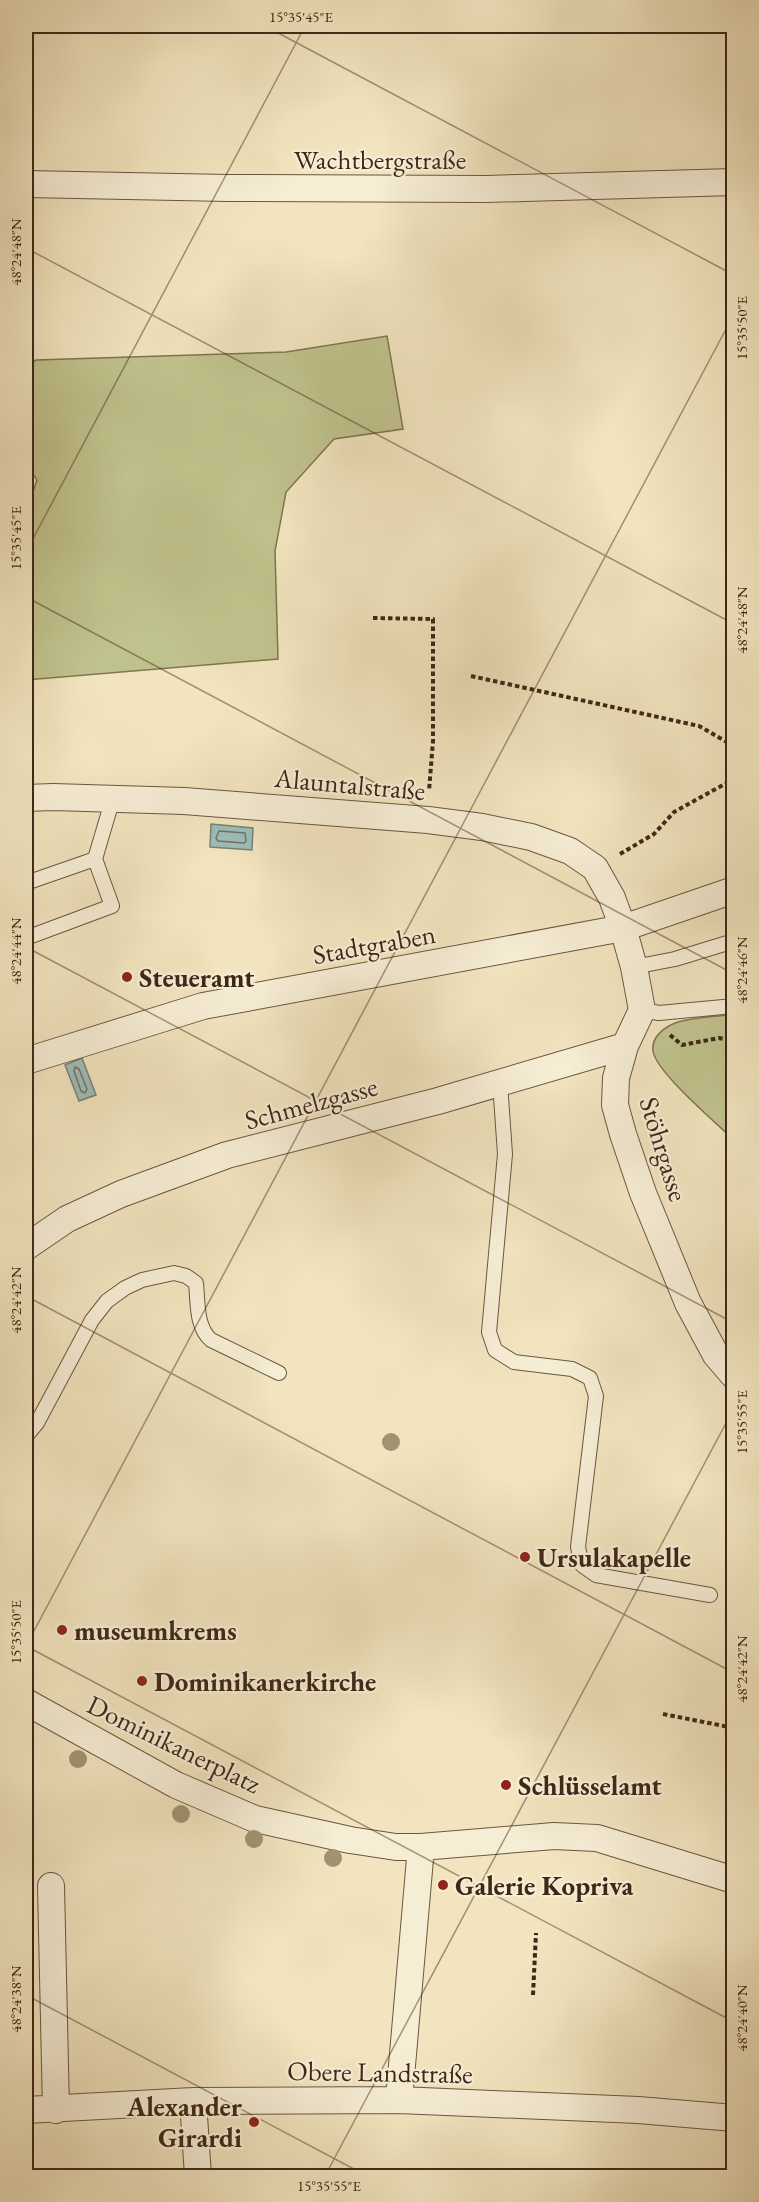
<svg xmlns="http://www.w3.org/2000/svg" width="759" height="2202" font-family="'EB Garamond',serif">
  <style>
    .green { fill: #c0c28d; stroke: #807452; stroke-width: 1.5 }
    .water { fill: #9dbdb9; stroke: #778178; stroke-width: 1.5 }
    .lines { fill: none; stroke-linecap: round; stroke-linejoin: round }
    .shore { stroke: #6e7268; stroke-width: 1.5 }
    .lane-casing { stroke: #6c5641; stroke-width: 16 }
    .street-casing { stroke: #6c5641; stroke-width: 28 }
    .path { stroke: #3f2717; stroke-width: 4; stroke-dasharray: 4.5 3; stroke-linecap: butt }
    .lane { stroke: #f6edd5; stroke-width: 14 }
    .street { stroke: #f6edd5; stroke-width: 26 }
    .tree { fill: #a19272 }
    .ticks { fill: none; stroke: #3f2717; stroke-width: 1.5; stroke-opacity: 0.45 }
    .poi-dot { fill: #8f2418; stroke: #f6edd5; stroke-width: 2 }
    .labels { text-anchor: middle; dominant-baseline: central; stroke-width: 4.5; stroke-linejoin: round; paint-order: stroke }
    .street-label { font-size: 27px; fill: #3f2717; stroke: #f6edd5 }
    .poi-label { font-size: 27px; font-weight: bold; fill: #3f2717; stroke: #f6edd5; text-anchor: start }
    .neatline { fill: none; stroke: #3f2717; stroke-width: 2 }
    .ticks-label { font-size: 15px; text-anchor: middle; fill: #3f2717 }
  </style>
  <rect width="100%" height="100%" fill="#f1e4be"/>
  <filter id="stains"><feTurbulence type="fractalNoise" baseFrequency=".00333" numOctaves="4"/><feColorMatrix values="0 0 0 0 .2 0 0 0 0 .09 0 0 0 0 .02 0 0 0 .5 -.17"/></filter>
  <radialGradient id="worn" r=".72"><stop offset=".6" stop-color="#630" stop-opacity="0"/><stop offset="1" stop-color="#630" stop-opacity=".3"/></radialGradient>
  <path class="green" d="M387,336L403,429L334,439L286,492L275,551L278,659L26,680V512L37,480L26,462V366L36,360L286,352Z
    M733,1014H734L733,1139C716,1123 656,1072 653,1051C651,1036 666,1026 678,1022C696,1017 716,1017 733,1014Z"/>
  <path class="water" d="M211,824L253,828L252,850L210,847Z
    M82,1058L96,1095L79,1101L65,1065Z"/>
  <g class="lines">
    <path class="shore" d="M219,831L245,833L246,841L244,843L218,841L216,838Z
      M75,1067L79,1069L87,1089L85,1093L81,1091L74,1071Z"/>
    <defs>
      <path id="lane" d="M26,883L95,859
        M26,938L112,906L95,859L113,798
        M634,967L675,959L734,941
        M642,1010L659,1013L734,1006
        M500,1083L505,1154L489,1332L495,1350L514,1362L572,1369L590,1378L596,1396L578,1547L582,1565L596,1575L710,1595
        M26,1436L37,1423L92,1320L107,1301L125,1288L142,1280L174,1273L186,1276L196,1283C198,1303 196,1327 211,1340L279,1373"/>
      <path id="street" d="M26,184L228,188L486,189L734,182
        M26,798L53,797L184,801L428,820L482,827L531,837L570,851L595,868L612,898L623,928L634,967L642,1010L625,1046L616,1078L615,1105L623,1134L643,1193L688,1303L716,1355L734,1376
        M26,1061L203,1006L623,928L734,890
        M26,1247L67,1219L121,1194L227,1155L438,1101L625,1046
        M26,1702L176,1785L255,1819L350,1840L396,1847H421L554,1836L597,1838L734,1880
        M51,1886L56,2110
        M399,2100L421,1847
        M193,2101L198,2176
        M26,2110L193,2101L399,2100L638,2110L734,2118"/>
    </defs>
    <use href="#lane" class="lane-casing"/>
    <use href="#street" class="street-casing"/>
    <path class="path" d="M373,618L433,619V741L429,791
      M471,676L699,726L734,746
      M620,854L654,834L674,812L734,779
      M670,1035L682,1045L719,1038L734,1041
      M663,1714L734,1728
      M533,1995L536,1933"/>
    <use href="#lane" class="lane"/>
    <use href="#street" class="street"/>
  </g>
  <g class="tree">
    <circle cx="391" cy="1442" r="9"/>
    <circle cx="78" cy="1759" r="9"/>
    <circle cx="181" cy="1814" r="9"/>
    <circle cx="254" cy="1839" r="9"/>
    <circle cx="333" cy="1858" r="9"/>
  </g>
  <path class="ticks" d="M265,26L734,275M26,248L734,624M26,552L305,26M26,597L734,974M26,947L734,1323M26,1296L734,1673M26,1646L734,314M26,1646L734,2022M26,1995L367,2176M325,2176L734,1408"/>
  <g class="poi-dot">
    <circle cx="127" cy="977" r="6"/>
    <circle cx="525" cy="1557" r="6"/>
    <circle cx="62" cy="1630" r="6"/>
    <circle cx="142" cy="1681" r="6"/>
    <circle cx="506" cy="1785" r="6"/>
    <circle cx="443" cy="1885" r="6"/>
    <circle cx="254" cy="2122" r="6"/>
  </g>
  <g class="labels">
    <g class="street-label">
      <text x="380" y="159">Wachtbergstraße</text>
      <text transform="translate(350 784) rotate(5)">Alauntalstraße</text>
      <text transform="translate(374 944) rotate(-10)">Stadtgraben</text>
      <text transform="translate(311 1103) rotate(-15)">Schmelzgasse</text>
      <text transform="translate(664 1149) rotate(73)">Stöhrgasse</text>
      <text transform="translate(174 1744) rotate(26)">Dominikanerplatz</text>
      <text transform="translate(380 2072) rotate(1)">Obere Landstraße</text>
    </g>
    <g class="poi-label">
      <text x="139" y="977">Steueramt</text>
      <text x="537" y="1557">Ursulakapelle</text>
      <text x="74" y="1630">museumkrems</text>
      <text x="154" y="1681">Dominikanerkirche</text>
      <text x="518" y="1785">Schlüsselamt</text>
      <text x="455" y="1885">Galerie Kopriva</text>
      <text x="242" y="2106" text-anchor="end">Alexander<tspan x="242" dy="31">Girardi</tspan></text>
    </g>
  </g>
  <rect width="759" height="2202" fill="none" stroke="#f1e4be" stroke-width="66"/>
  <rect x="33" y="33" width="693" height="2136" class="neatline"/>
  <g class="ticks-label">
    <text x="301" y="22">15°35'45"E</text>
    <text transform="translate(16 252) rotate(-90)" y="5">48°24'48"N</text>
    <text transform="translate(742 328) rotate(-90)" y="5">15°35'50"E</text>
    <text transform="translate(16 538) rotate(-90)" y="5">15°35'45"E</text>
    <text transform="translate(742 620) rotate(-90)" y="5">48°24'48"N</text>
    <text transform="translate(16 951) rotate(-90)" y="5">48°24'44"N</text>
    <text transform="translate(742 970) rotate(-90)" y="5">48°24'46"N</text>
    <text transform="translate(16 1300) rotate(-90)" y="5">48°24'42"N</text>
    <text transform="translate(742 1422) rotate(-90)" y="5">15°35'55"E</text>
    <text transform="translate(16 1632) rotate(-90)" y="5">15°35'50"E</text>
    <text transform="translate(742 1669) rotate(-90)" y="5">48°24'42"N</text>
    <text transform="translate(16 1999) rotate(-90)" y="5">48°24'38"N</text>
    <text transform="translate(742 2018) rotate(-90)" y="5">48°24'40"N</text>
    <text x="329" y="2191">15°35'55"E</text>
  </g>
  <rect width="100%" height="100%" filter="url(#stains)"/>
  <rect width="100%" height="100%" fill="url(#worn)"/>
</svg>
